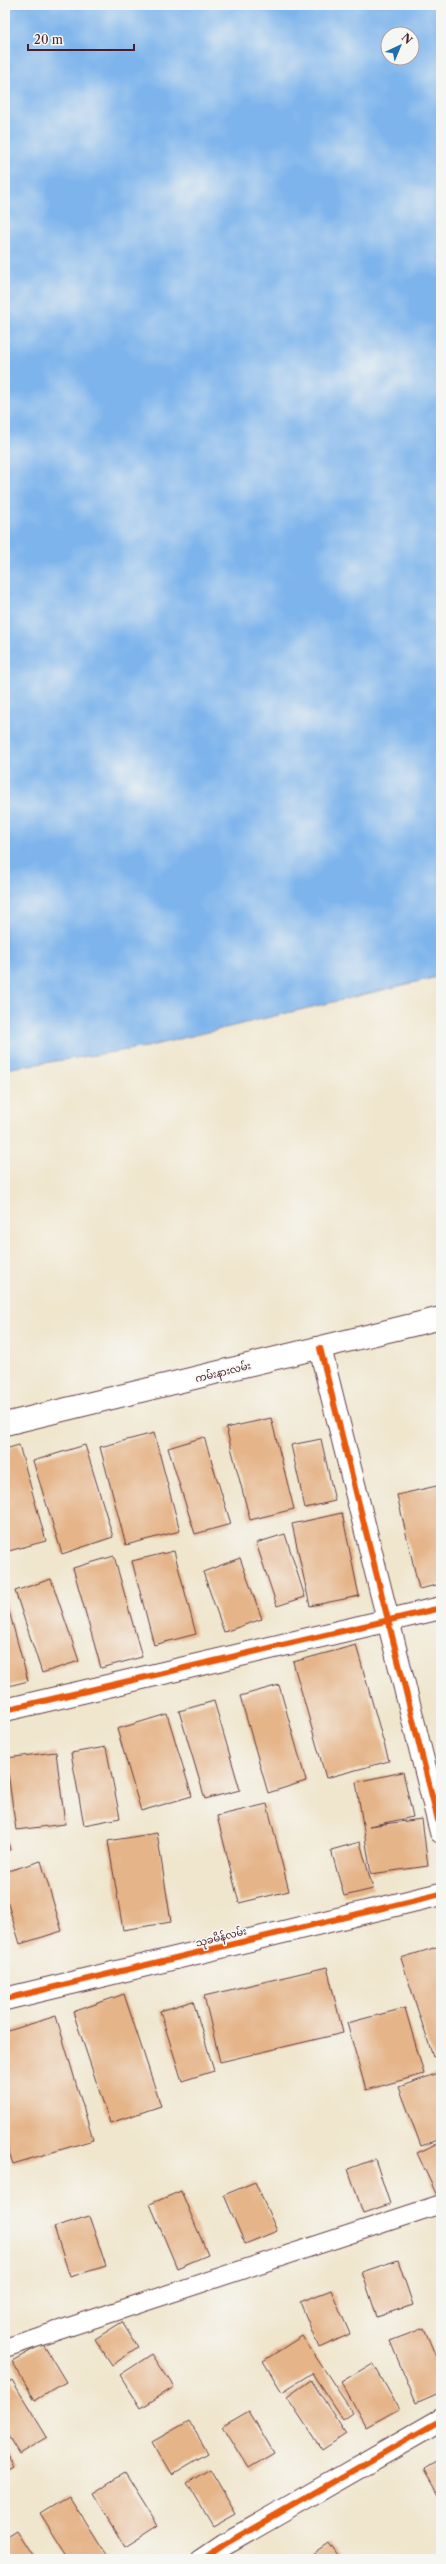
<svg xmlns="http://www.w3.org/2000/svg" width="446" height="2564" font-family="'Libre Caslon Text','Noto Sans Myanmar',serif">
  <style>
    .water { fill: #7db4ec; stroke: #646a8c; fill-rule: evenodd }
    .building { fill: #e5b488 }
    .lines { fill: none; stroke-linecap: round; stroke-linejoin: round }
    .service-casing { stroke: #633d43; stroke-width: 20 }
    .minor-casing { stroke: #633d43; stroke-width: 24 }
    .primary-casing { stroke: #633d43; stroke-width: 24 }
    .service { stroke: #fff; stroke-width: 18 }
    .minor { stroke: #fff; stroke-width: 22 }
    .primary { stroke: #fff; stroke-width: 22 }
    .cycleway-casing { stroke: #f6f6f2; stroke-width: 8 }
    .cycleway { stroke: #e8590c; stroke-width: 6 }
    .labels { text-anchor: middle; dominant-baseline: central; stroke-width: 3.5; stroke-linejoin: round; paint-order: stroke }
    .street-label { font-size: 10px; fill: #4a1f2b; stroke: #f6f6f2 }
  </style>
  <rect width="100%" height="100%" fill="#f6f6f2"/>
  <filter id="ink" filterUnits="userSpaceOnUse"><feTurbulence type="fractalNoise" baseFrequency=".025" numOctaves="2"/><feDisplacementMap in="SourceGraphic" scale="8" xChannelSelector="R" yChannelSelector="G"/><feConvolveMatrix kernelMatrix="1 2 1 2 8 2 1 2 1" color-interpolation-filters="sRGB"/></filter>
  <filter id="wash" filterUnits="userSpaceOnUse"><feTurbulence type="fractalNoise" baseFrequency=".012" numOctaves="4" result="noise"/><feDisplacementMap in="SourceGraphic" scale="16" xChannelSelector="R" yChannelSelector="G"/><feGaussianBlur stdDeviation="0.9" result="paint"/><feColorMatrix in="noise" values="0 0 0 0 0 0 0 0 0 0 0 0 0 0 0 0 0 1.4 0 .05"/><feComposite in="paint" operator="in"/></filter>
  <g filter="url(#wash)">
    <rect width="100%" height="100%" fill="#f0e6ce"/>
    <path class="water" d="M5,5H441V976L146,1047L5,1069ZM388,34H412V58H388Z"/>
    <g id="blocks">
      <path class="building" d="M271,1418L294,1509L250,1520L226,1428Z
        M154,1433L180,1531L126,1545L100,1447Z
        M204,1437L231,1524L195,1534L168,1448Z
        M321,1439L335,1501L305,1508L291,1445Z
        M19,1445L46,1541L5,1552V1449Z
        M85,1445L113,1537L62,1554L33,1461Z
        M441,1485V1584L419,1589L397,1495Z
        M342,1513L359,1596L310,1606L292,1524Z
        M285,1534L305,1597L277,1606L256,1543Z
        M174,1551L196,1634L154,1645L132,1561Z
        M114,1556L142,1657L101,1668L73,1568Z
        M240,1558L262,1619L224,1632L203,1572Z
        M51,1579L79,1661L42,1673L15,1591Z
        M5,1596L28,1681L5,1687Z
        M356,1645L389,1761L326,1778L293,1662Z
        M279,1685L306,1781L268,1793L240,1696Z
        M214,1701L240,1790L205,1799L179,1711Z
        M167,1714L192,1796L141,1811L117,1729Z
        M106,1747L120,1818L84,1825L71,1753Z
        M56,1752L65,1824L16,1830L6,1758Z
        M403,1772L413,1817L369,1826L422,1819L428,1866L371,1874L356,1782Z
        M267,1804L289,1891L239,1903L217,1816Z
        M5,1828L10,1850L5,1851Z
        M157,1833L171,1922L123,1930L108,1841Z
        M360,1842L373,1889L344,1896L331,1850Z
        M41,1861L62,1931L20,1944L5,1894V1872Z
        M437,1947L441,1960V2055L433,2057L401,1958Z
        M327,1967L343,2033L220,2062L204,1996Z
        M124,1994L161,2106L110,2123L73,2012Z
        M193,2001L214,2071L182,2081L160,2011Z
        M405,2008L424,2074L366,2090L347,2023Z
        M56,2016L93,2140L13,2164L5,2140V2032Z
        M441,2072V2139L421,2146L399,2087Z
        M441,2142V2201L440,2202L417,2153Z
        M375,2159L390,2204L363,2213L348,2169Z
        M255,2182L277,2231L245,2244L224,2195Z
        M181,2191L208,2255L177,2268L150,2204Z
        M89,2216L106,2266L70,2277L54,2227Z
        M398,2260L413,2305L377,2317L362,2272Z
        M331,2290L350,2334L319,2348L300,2302Z
        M122,2322L138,2348L112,2365L95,2339Z
        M424,2328L441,2369V2392L416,2403L390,2341Z
        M302,2336L353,2413L343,2420L312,2373L282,2392L263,2361Z
        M43,2344L66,2382L35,2400L12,2361Z
        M152,2354L174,2387L141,2408L120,2375Z
        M373,2363L399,2409L366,2427L341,2382Z
        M12,2380L47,2437L19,2454L5,2431V2385Z
        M311,2380L346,2434L322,2450L287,2397Z
        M249,2411L274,2453L249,2468L223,2426Z
        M189,2421L208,2453L171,2475L152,2442Z
        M5,2449L15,2467L5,2473Z
        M441,2459V2499L424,2469Z
        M210,2469L236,2513L213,2526L187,2483Z
        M125,2473L158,2526L125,2547L92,2493Z
        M69,2495L109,2559H69L40,2513Z
        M16,2531L34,2559H5V2538Z
        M330,2543L341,2559H307Z"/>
    </g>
  </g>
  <g filter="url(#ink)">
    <use href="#blocks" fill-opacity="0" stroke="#633d43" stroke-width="1"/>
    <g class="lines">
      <defs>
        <path id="service" d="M5,2348L441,2204"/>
        <path id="minor" d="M320,1348L441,1832
          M5,1710L441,1608
          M5,1999L441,1894
          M203,2559L225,2544L441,2420"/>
        <path id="primary" d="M5,1424L441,1318"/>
      </defs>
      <use href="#service" class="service-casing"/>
      <use href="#minor" class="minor-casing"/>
      <use href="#primary" class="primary-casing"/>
      <use href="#service" class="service"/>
      <use href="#minor" class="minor"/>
      <use href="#primary" class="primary"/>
      <defs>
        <path id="cycleway" d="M320,1348L441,1832
          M5,1710L441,1608
          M5,1999L441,1894
          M203,2559L225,2544L441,2420"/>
      </defs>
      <use href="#cycleway" class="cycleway-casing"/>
      <use href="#cycleway" class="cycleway"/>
    </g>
  </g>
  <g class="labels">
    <g class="street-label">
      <text transform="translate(223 1372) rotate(-14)">ကမ်းနားလမ်း</text>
      <text transform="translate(221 1937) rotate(-14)">သုခမိန်လမ်း</text>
    </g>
  </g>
  <rect width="446" height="2564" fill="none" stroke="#f6f6f2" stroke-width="20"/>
  <g transform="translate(400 46) rotate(44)"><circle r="19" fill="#f6f6f2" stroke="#b1a0a2"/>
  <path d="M0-3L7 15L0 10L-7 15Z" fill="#1f6fb2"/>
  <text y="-6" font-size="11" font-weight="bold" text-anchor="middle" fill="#4a1f2b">N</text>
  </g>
  <path d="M28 44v6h106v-6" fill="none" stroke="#4a1f2b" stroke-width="2"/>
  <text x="34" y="44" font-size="12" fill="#4a1f2b" stroke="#f6f6f2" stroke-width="3" paint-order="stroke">20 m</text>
</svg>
